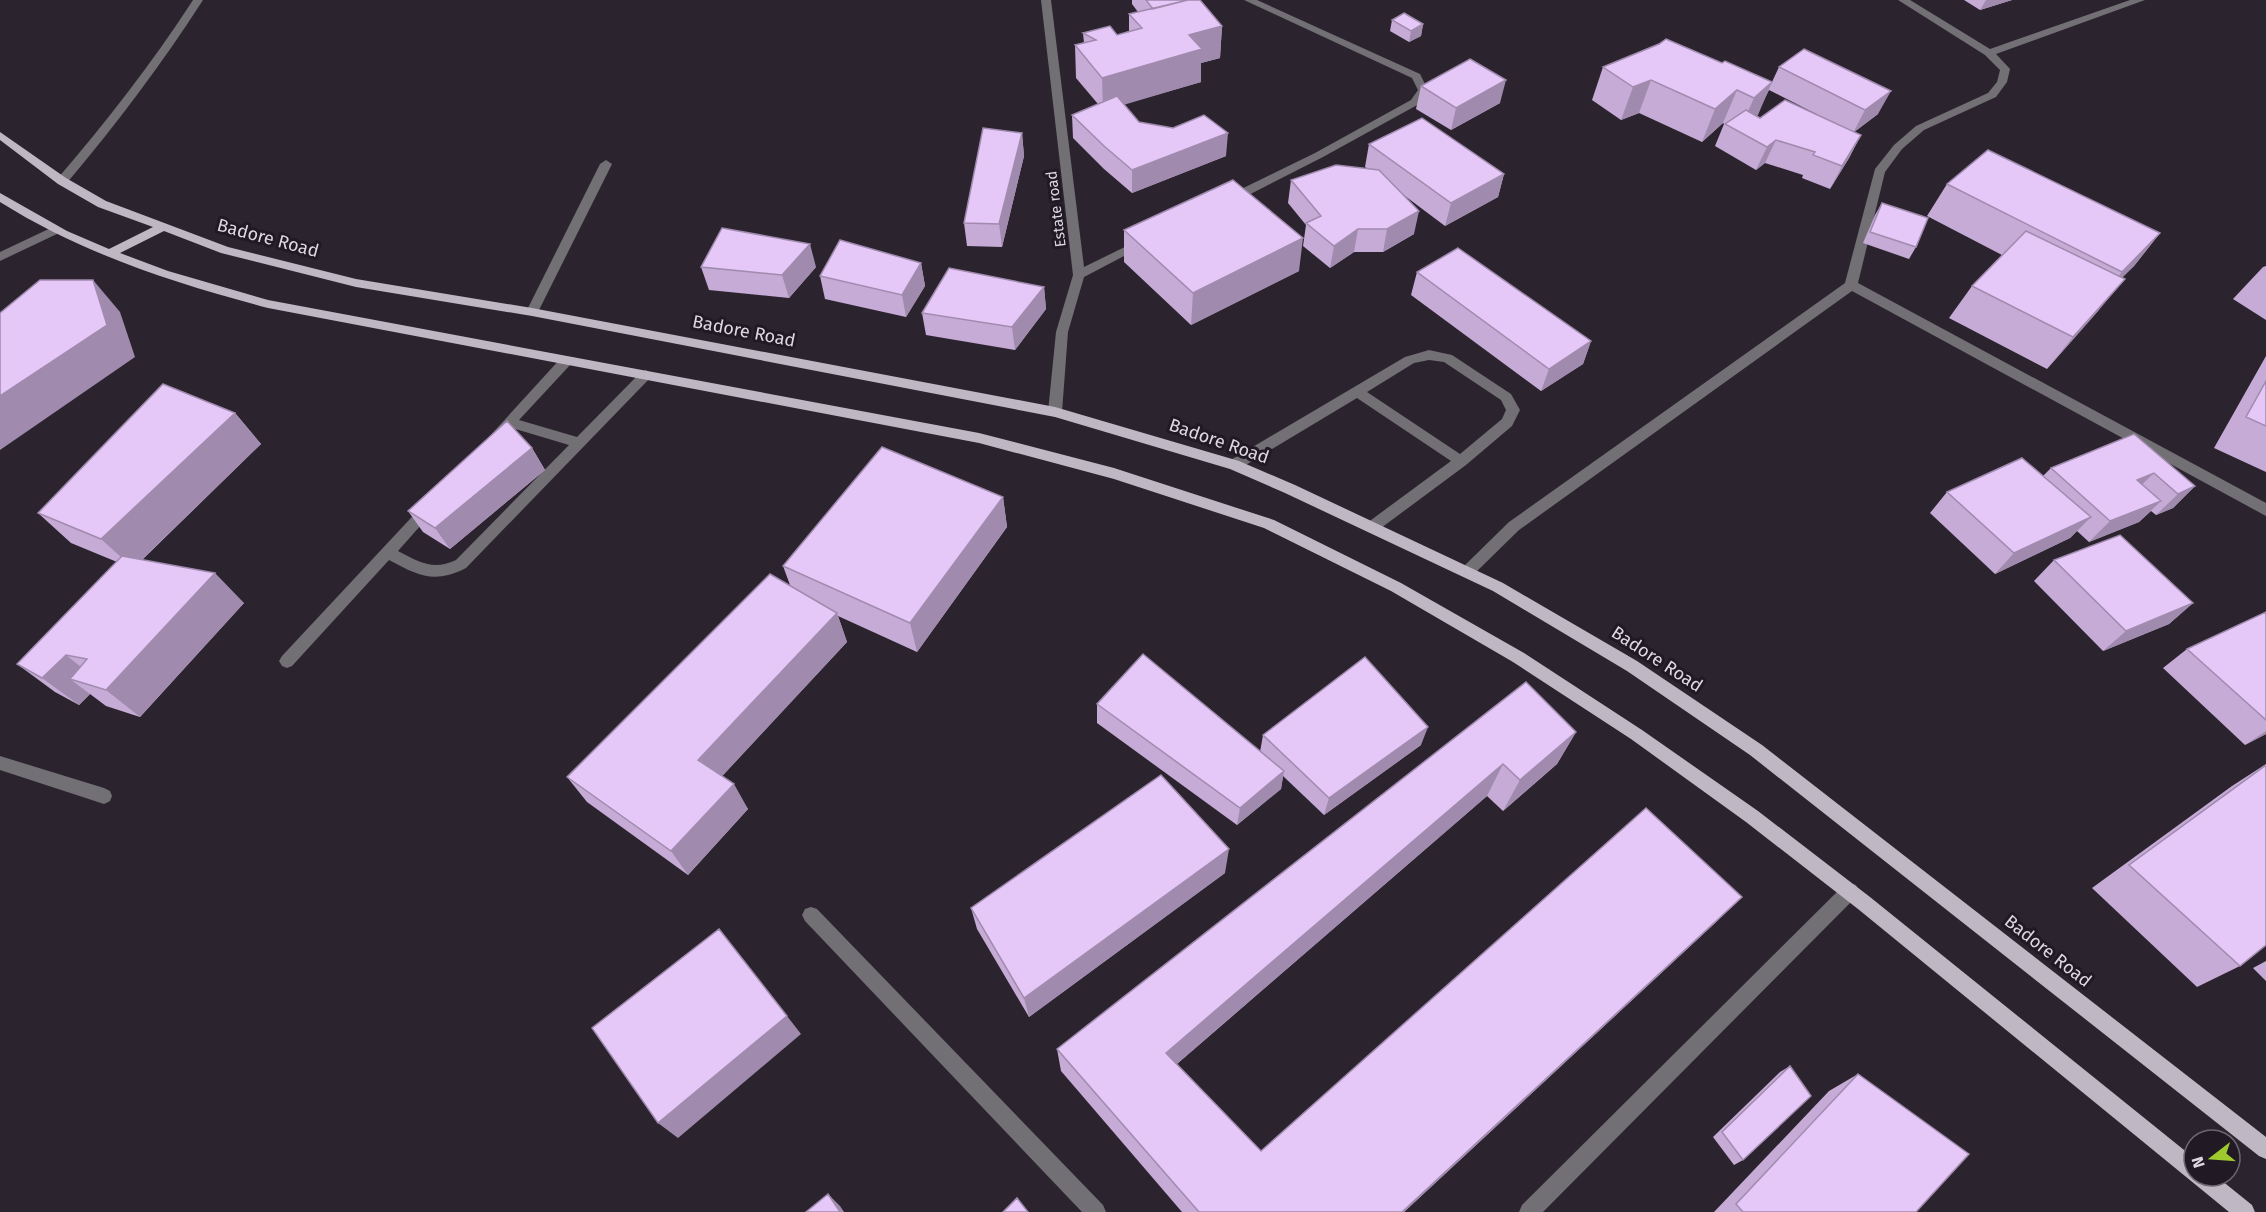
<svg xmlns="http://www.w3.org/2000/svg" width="2266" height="1212" font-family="'Fira Sans',sans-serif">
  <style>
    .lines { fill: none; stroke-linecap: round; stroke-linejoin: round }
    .minor { fill: #726f75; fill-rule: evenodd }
    .major { fill: #bfb7c4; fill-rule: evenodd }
    .wall { fill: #c5abd5; fill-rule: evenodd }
    .shaded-wall { fill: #a08bae }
    .building { fill: #e5c7f8; stroke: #a08bae; stroke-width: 1.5 }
    .labels { text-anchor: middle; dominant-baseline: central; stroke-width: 6; stroke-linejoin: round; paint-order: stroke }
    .far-street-label { font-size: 15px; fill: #ded9e1; stroke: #211a25 }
    .street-label { font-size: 18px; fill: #ded9e1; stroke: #211a25 }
  </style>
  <rect width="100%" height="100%" fill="#2b242f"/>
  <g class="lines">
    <path class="minor" d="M193,0H203C161,65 116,125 66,184H58V178C107,121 152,63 193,0Z
      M1041,0H1051L1084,267L1137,241H1145L1147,244L1084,277L1068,332L1062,412L1055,417L1048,412L1056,332L1073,275Z
      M1244,0H1257L1420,74L1428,90L1419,104L1323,157L1233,203H1225V197L1315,153L1411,100L1418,90L1412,78Z
      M1898,0H1910L1990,49L2130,0H2145L1996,54L2010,69L2007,82L1996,97L1924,130L1902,149L1885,172L1858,283L2266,503V516L1852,291L1519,530L1472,576H1462L1460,572L1462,568L1509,522L1845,283L1875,169L1894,145L1916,126L1988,93L1997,82L2000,70L1985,55Z
      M606,160L612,164L538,312L536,315H528L526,312L600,164Z
      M55,226L59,227V233L0,261V252Z
      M1429,350L1452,355L1511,394L1520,410L1512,426L1466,465L1377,531H1367L1365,527L1367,523L1451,461L1357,398L1239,469H1229L1227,465L1229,461L1405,357ZM1429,360L1444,362L1501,400L1506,410L1502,419L1460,454L1367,392L1414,363Z
      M566,356L571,358L572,361L571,364L519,420L577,437L641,372L646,370L653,375L466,568C434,584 419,576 389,560L292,666L287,668L282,666L279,661L282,656L424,504L429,503L436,508L398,551C419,562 433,571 456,560L569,445L512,428L500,442H490L488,438L561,358Z
      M0,756L104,788L110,791L112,796L110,801L104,804L0,770Z
      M1850,883L1856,885L1859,891L1856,897L1543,1212H1519L1522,1205L1844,885Z
      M811,907L817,909L1103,1205L1106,1212H1082L805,921L802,915L805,909Z"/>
    <path class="major" d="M0,132L66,178L106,201L228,247L356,279L532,308L1055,407L1239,461L1295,485L1503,583L1637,661L1762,745L2266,1137V1159L2259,1156L1750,755L1627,671L1493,591L1285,493L1230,469L1055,417L532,316L356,287L221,253L164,231L120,253L168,271L268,300L979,433L1114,468L1274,520L1401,583L1524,653L1642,730L1758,811L1870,897L2194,1158V1176H2216L2252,1205L2255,1212H2229L1858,909L1746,822L1631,739L1513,662L1391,591L1264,528L1114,479L979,443L268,308C174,283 83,254 0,202V193L67,231L109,249L153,227L98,207L58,184L0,140Z"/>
  </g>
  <path class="wall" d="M1132,0H1200L1222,26L1220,58L1201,63V82L1124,104L1139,122L1226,156L1132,193L1104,169L1073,138L1072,115L1098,104L1076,78L1075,45L1084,43L1083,33L1117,35L1129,31V14L1138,12L1132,4Z
    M1964,0H2012L1980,10Z
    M1392,20L1423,24L1421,36L1409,42L1390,31Z
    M1722,63L1772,82L1779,67L1878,114L1854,132L1861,135L1849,158L1830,189L1802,178L1803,175L1765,163L1756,170L1715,146L1724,124L1723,123L1702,142L1639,113L1621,120L1592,100L1603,67ZM1769,90L1832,122L1760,118L1756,116Z
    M1421,86L1500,103L1451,130L1416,109Z
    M1022,133L1024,156L1002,247L967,246L964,223Z
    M1369,144L1504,174L1498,197L1445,226L1401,193L1414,234L1383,252H1354L1330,268L1303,246L1306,225L1288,203L1291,180L1368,169L1365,167Z
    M1947,184L2160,233L2134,266L2122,277L2098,311L2047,369L1949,318L1972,286L2002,255L1927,216Z
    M1882,203L1916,247L1909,259L1863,243L1875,215Z
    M1124,230L1299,271L1191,325L1124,262Z
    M921,263L925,286L906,317L825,299L820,276Z
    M2266,266V320L2233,299L2263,267Z
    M701,267H816L789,298L709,290Z
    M1417,272L1591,341L1583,364L1541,391L1411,295Z
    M1044,287L1046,309L1015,350L926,335L922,313Z
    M2266,356V472L2214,448Z
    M235,413L261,444L142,560L244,603L140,717L106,706L90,694L79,705L55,692L17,664L117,562L71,543L38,513Z
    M2134,434L2195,486L2173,508L2156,515L2151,511L2139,522L2089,542L2077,531L2070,538L1995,574L1930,513L1947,492L2043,476L2051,468Z
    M532,448L545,470L450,549L423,532L408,511Z
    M1003,497L1007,527L917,652L838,616L847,642L722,776L748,809L688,875L587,802L567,777L790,585L783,566Z
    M2054,560L2193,603L2169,624L2103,651L2034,581Z
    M2266,612V734L2245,745L2163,668L2187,649Z
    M1526,682L1576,732L1557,764L1503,811L1487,796L1177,1064L1261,1151L1742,897L1714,924L1404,1212H1182L1061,1071L1057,1049Z
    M1097,704L1260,752L1263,735L1421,745L1324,815L1283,776L1281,789L1237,825L1097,723Z
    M2266,764L2240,966L2197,987L2092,888L2232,786Z
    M1225,873L1029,1017L977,929L971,908Z
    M2266,961V981L2253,968Z
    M1790,1066L1743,1160L1734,1165L1713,1137L1780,1072Z
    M1858,1074L1916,1212H1714L1829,1091Z"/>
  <path class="shaded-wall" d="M1986,0H2012L1980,10Z
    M1423,24L1421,36L1409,42L1411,31Z
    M1222,26L1220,58L1201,63V82L1103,111L1102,78L1189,35Z
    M1506,80L1500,103L1451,130L1456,108Z
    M1651,80L1639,113L1621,120L1633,87Z
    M1772,82L1758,115L1739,131L1754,98Z
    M1737,90L1723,123L1702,142L1715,109Z
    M1891,91L1878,114L1853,133L1865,110Z
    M1022,133L1024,156L1002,247L999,224Z
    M1228,133L1226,156L1132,193V170Z
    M1861,135L1849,158L1830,189L1842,166Z
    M1776,140L1765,163L1756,170L1767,147Z
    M1504,174L1498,197L1445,226L1451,203Z
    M1419,211L1414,234L1383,252L1387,229Z
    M1358,229L1354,252L1330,268L1334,246Z
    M2160,233L2134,266L2096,304L2122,272Z
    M1303,238L1299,271L1191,325L1193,293Z
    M810,244L816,267L789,298L782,275Z
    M921,263L925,286L906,317L902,295Z
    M2125,279L2098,311L2047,369L2073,337Z
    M93,280L120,312L135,357L0,450V396Z
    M1044,287L1046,309L1015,350L1012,327Z
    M1591,341L1583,364L1541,391L1549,369Z
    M235,413L261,444L133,568L101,539Z
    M532,448L545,470L450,549L435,528Z
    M2154,473L2132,494L2137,480Z
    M2195,486L2173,508L2156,515L2178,494Z
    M1003,497L1007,527L917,652L910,623Z
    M2161,501L2139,522L2089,542L2110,521Z
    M2091,517L2070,538L1995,574L2014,553Z
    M215,573L244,603L140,717L106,690Z
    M2193,603L2169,624L2103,651L2126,631Z
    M837,613L847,642L714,785L698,760Z
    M66,655L101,683L70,679L90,694L79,705L42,678Z
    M1428,727L1421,745L1324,815L1329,798Z
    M2266,731V734L2245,745Z
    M1576,732L1557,764L1503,811L1520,780Z
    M1503,764L1487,796L1164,1075L1166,1053Z
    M1284,771L1281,789L1237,825L1240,808Z
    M734,784L748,809L688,875L671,851Z
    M1229,849L1225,873L1029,1017L1024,998Z
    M1742,897L1714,924L1404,1212H1402Z
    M787,1016L801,1034L678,1138L658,1123Z
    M828,1194L840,1206L844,1212H840Z"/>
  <path class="building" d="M1146,0H1188L1153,9Z
    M1188,0H1200L1222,26L1189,35L1202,49L1102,78L1075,45L1096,40L1083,33L1110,26L1117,35L1142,28L1129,14Z
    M1404,13L1423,24L1411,31L1392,20Z
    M1666,39L1722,63L1725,61L1772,82L1754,98L1737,90L1715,109L1651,80L1633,87L1603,67L1659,44Z
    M1804,49L1891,91L1865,110L1779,67Z
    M1470,59L1506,80L1456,108L1421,86Z
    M1117,96L1139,122L1173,128L1204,115L1228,133L1132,170L1104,146L1072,115Z
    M1785,100L1861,135L1842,166L1813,155L1815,152L1776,140L1767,147L1725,124L1746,110L1760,118Z
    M1422,118L1504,174L1451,203L1369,144Z
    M983,128L1022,133L999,224L964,223Z
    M1988,150L2160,233L2122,272L1947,184Z
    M1336,165L1379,170L1419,211L1387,229H1358L1334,246L1306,223L1321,216L1291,180Z
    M1233,180L1303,238L1193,293L1124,230Z
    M1882,203L1928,218L1916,247L1870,232Z
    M722,228L810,244L782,275L701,267Z
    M2026,231L2125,279L2073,337L1972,286Z
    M840,240L921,263L902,295L820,276Z
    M1458,248L1591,341L1549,369L1417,272Z
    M949,268L1044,287L1012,327L922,313Z
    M40,280H93L107,325L0,396V313Z
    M2266,381V426L2246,417Z
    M163,384L235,413L101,539L38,513Z
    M507,421L532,448L435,528L408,511Z
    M2134,434L2195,486L2178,494L2154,473L2137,480L2161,501L2110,521L2051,468Z
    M882,447L1003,497L910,623L783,566Z
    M2022,458L2091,517L2014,553L1947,492Z
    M2120,535L2193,603L2126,631L2054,560Z
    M122,556L215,573L106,690L70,679L87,659L66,655L42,678L17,664Z
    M770,574L837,613L698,760L734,784L671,851L567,777Z
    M2266,612V720L2187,649Z
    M1143,654L1284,771L1240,808L1097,704Z
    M1365,657L1428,727L1329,798L1263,735Z
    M1526,682L1576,732L1520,780L1503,764L1166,1053L1261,1151L1646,808L1742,897L1402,1212H1199L1057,1049Z
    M2266,765V945L2240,966L2129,865Z
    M1161,775L1229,849L1024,998L971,908Z
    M719,929L787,1016L658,1123L592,1028Z
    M1790,1066L1811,1096L1743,1160L1722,1132Z
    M1858,1074L1969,1154L1916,1212H1743L1736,1204Z
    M828,1194L840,1212H806Z
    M1017,1198L1028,1212H1003Z"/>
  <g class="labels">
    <g class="far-street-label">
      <text transform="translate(1056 209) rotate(-97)">Estate road</text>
    </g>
    <g class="street-label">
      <text transform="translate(268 238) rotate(15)">Badore Road</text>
      <text transform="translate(744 331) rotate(11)">Badore Road</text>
      <text transform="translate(1219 441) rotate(19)">Badore Road</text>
      <text transform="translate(1657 659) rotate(33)">Badore Road</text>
      <text transform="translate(2048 951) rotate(38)">Badore Road</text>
    </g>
  </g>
  <g transform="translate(2212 1158) rotate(253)"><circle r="28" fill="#211a25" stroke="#6d6670" stroke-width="1.5"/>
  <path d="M0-4.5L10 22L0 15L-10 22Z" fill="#9eca2e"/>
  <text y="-9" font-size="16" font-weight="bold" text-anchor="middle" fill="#ded9e1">N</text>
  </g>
</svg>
